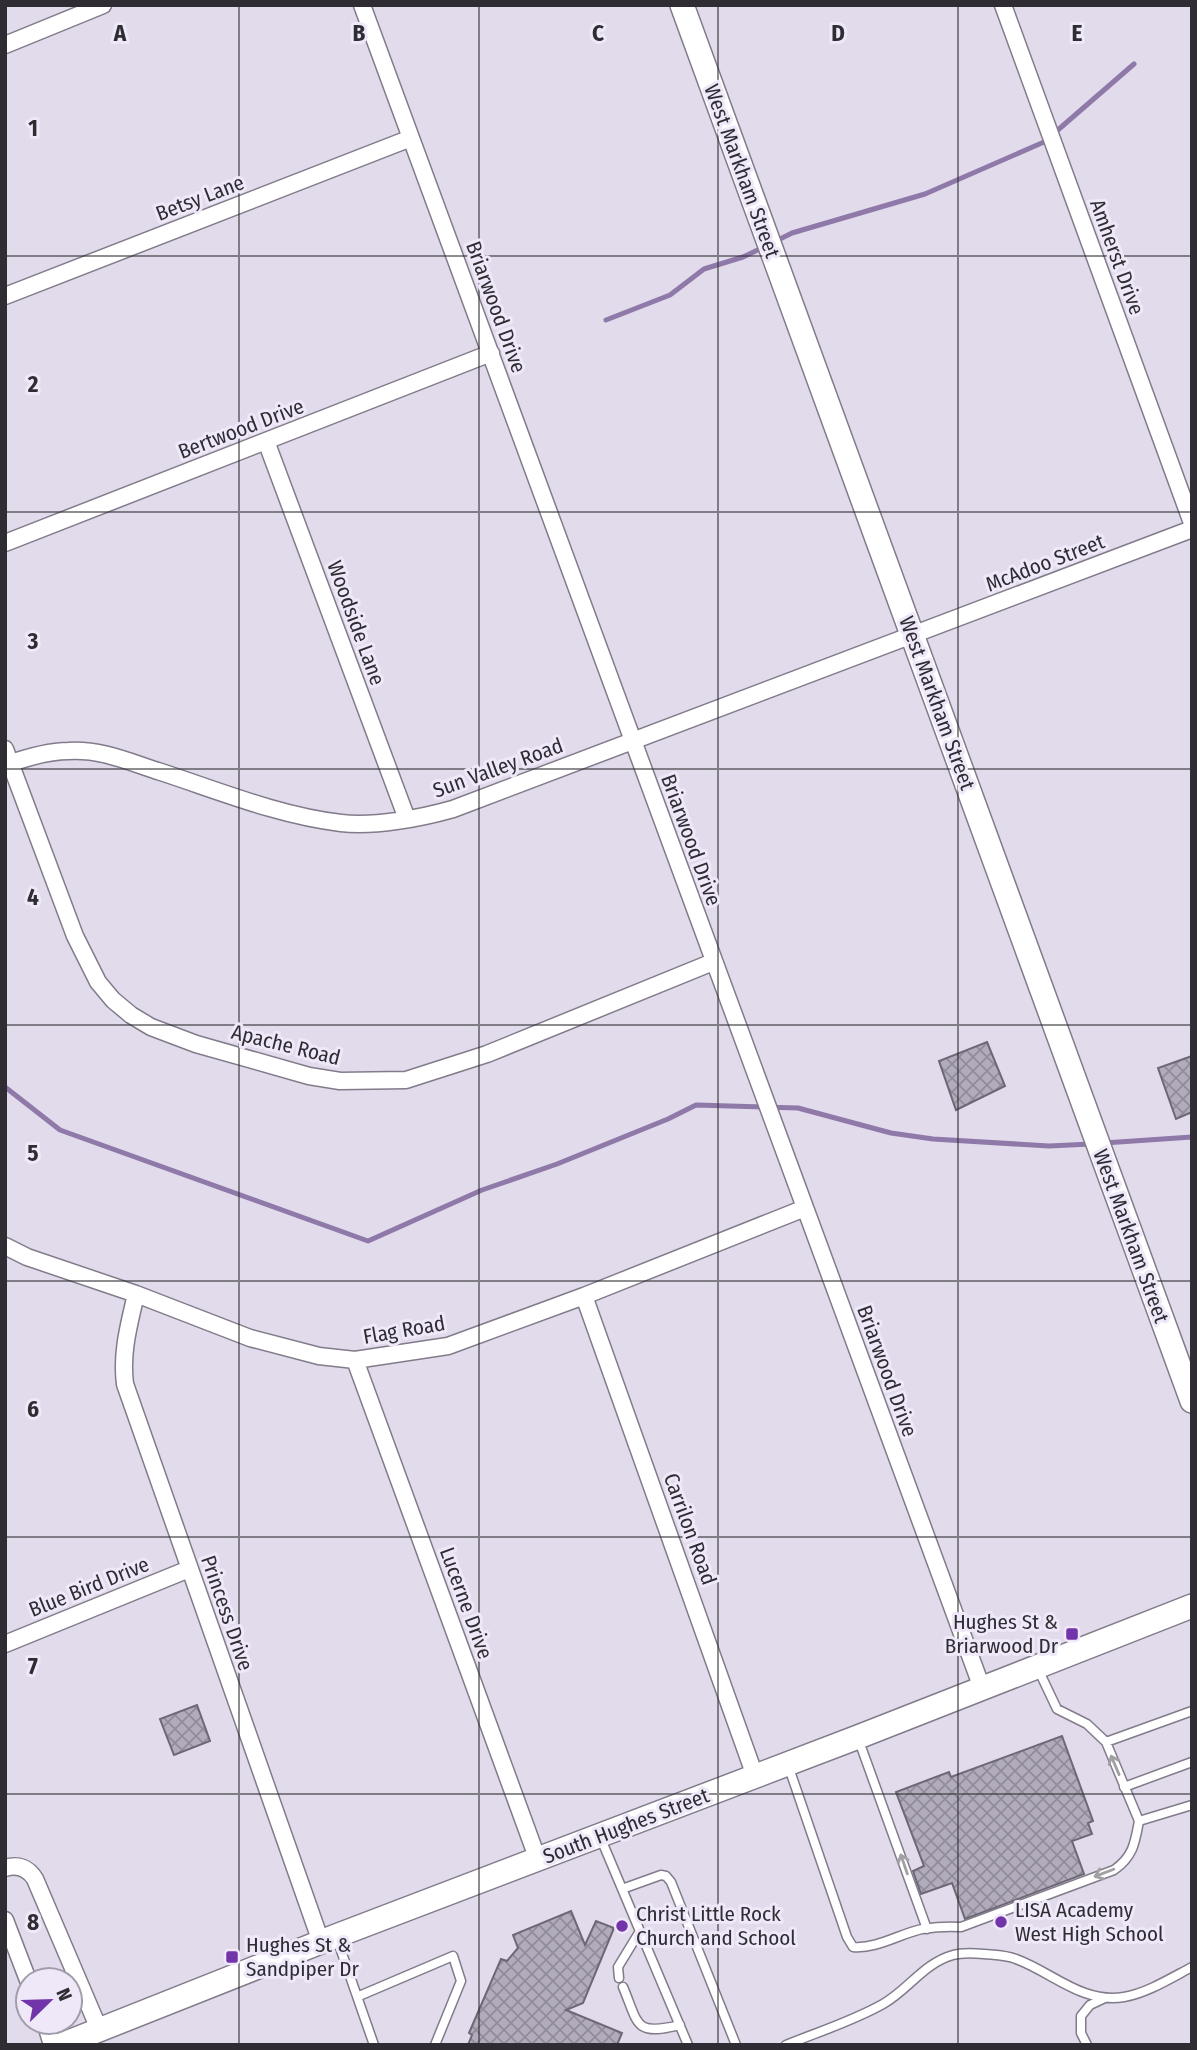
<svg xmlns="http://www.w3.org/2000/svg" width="1197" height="2050" font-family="'Fira Sans Condensed',sans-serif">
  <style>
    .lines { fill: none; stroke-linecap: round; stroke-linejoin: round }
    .stream { stroke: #8e79a8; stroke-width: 5 }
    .building { fill: url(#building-cross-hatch); stroke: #6d6776; stroke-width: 2 }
    .lane-casing { stroke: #827b8a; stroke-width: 11 }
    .street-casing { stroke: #827b8a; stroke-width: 19 }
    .secondary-casing { stroke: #827b8a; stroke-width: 26 }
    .lane { stroke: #fff; stroke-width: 8 }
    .street { stroke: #fff; stroke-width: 16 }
    .secondary { stroke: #fff; stroke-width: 23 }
    .oneway { stroke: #a1a0a3 }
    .grid { fill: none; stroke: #2f2d33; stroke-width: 2; stroke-opacity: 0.55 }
    .poi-dot { fill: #7234a9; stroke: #efe8f9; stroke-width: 2.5 }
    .labels { text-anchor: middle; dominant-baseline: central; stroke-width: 6; stroke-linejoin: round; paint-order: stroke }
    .street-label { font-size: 21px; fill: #2f2d33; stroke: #efe8f9 }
    .poi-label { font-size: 21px; fill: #2f2d33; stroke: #efe8f9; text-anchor: start }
    .grid-label { font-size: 23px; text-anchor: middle; font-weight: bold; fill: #2f2d33; stroke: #efe8f9; stroke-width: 6; stroke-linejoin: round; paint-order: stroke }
  </style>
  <defs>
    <pattern id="building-cross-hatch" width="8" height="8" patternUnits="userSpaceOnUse" patternTransform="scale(1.75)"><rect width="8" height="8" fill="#b2abbb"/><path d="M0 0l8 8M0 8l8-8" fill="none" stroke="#918c99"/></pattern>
  </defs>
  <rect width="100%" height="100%" fill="#e2dbec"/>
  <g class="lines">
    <path class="stream" d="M776,241L792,233L925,194L1044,142L1134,64
      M606,320L670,295L704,269L743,257L764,247
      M5,1087L60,1130L368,1241L482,1190L557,1164L668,1119L696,1105L798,1108L891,1133L933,1139L1049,1146L1091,1144
      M1104,1143L1192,1137"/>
  </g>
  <path class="building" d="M987,1042L1005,1086L956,1110L939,1061Z
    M1192,1056V1112L1176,1119L1158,1068Z
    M197,1705L210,1741L174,1755L160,1719Z
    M1062,1736L1093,1821L1088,1823L1092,1834L1072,1841L1084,1874L965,1919L952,1883L921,1894L913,1871L924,1866L896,1792L949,1772L951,1777Z
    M571,1911L585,1945L596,1921L614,1928L583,2003L566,2010L622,2033L617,2045H468L472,2035L469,2033L501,1959L507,1961L518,1948L513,1935Z"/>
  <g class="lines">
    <defs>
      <path id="lane" d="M1038,1669L1057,1709L1087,1724L1106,1742L1139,1821L1192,1805
        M859,1741L927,1929
        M1106,1742L1192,1711
        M788,1765L847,1937L853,1947C877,1949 899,1934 922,1929C935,1927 947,1926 961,1927L1114,1870C1133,1857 1135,1843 1139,1821
        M1124,1787L1192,1762
        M601,1839L688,2045
        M622,1889L661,1875L666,1876L671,1882L736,2045
        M337,1939L374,2045
        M619,1978L618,1967L640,1931
        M623,1987C639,2025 634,2036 680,2025
        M359,1996L453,1956L461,1981L435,2045
        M786,2045C818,2032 853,2021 883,2004C908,1990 924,1963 953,1955C963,1952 974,1953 984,1954C994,1955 1006,1955 1016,1959C1052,1972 1082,2004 1124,1997C1147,1993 1171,1978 1192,1967
        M1087,2045L1081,2033V2016L1090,2005L1105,1998"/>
      <path id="street" d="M362,5L982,1688
        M1003,5L1192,523
        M5,45L103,5
        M5,296L411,138
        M266,441L407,819
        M5,543L491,353
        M5,749L75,936L98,982L113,1000L131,1015L151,1027L196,1044L309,1076L340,1081L406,1080L487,1054L713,962
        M5,765C25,758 47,751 68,751C103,749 129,762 161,772C219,791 280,816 341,823C375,827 421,818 453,809L1192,529
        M5,1246L27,1257L136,1294L250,1338L319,1356L355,1360L448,1346L584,1296L805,1208
        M136,1294C129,1325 121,1352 125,1384L321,1942
        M584,1296L755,1776
        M355,1360L538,1860
        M5,1644L189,1569
        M5,1868C18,1864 28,1868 35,1879L99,2029
        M5,1920L28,1980
        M45,2022L52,2045"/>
      <path id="secondary" d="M682,5L1192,1401
        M61,2045L336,1936L858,1737L1192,1606"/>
    </defs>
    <use href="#lane" class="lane-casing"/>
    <use href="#street" class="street-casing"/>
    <use href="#secondary" class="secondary-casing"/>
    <use href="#lane" class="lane"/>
    <use href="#street" class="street"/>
    <use href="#secondary" class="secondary"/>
  </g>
  <defs><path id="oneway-shaft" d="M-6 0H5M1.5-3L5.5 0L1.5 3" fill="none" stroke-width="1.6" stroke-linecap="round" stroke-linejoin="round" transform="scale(1.75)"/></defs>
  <g class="oneway">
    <use href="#oneway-shaft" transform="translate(1115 1765) rotate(-113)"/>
    <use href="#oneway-shaft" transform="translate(904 1864) rotate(-109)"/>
    <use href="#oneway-shaft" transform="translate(1104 1873) rotate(159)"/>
  </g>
  <path class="grid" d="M239,5V2045M479,5V2045M718,5V2045M958,5V2045M5,256H1192M5,512H1192M5,769H1192M5,1025H1192M5,1281H1192M5,1537H1192M5,1794H1192"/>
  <g class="poi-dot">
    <rect x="1065" y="1627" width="14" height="14" rx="3.5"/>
    <circle cx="1001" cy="1922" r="7"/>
    <circle cx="622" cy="1926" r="7"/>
    <rect x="225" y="1950" width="14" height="14" rx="3.5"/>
  </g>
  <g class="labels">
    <g class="street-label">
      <text transform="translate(742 171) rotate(70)">West Markham Street</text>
      <text transform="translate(200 198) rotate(-21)">Betsy Lane</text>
      <text transform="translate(1117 257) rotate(70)">Amherst Drive</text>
      <text transform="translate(496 307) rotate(70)">Briarwood Drive</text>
      <text transform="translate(241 429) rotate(-21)">Bertwood Drive</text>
      <text transform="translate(1045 563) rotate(-21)">McAdoo Street</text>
      <text transform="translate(356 623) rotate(70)">Woodside Lane</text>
      <text transform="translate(937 703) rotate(70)">West Markham Street</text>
      <text transform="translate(498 768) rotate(-20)">Sun Valley Road</text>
      <text transform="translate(691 840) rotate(70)">Briarwood Drive</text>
      <text transform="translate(286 1045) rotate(14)">Apache Road</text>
      <text transform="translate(1131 1236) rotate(70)">West Markham Street</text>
      <text transform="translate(404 1330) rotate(-10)">Flag Road</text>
      <text transform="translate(887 1371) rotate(70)">Briarwood Drive</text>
      <text transform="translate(690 1529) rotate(70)">Carrilon Road</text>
      <text transform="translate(89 1587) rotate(-22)">Blue Bird Drive</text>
      <text transform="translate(466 1603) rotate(70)">Lucerne Drive</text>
      <text transform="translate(227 1613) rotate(71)">Princess Drive</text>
      <text transform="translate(626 1826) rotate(-21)">South Hughes Street</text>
    </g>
    <g class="poi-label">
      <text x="1058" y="1622" text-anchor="end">Hughes St &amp;<tspan x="1058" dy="24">Briarwood Dr</tspan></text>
      <text x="1015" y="1910">LISA Academy<tspan x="1015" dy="24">West High School</tspan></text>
      <text x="636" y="1914">Christ Little Rock<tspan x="636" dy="24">Church and School</tspan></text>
      <text x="246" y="1945">Hughes St &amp;<tspan x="246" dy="24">Sandpiper Dr</tspan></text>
    </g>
  </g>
  <g class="grid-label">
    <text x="120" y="41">A</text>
    <text x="359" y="41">B</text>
    <text x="598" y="41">C</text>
    <text x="838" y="41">D</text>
    <text x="1077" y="41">E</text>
    <text x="33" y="136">1</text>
    <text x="33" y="392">2</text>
    <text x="33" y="649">3</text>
    <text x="33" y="905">4</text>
    <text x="33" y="1161">5</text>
    <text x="33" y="1417">6</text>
    <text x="33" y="1674">7</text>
    <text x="33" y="1930">8</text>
  </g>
  <rect width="1197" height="2050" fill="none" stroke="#2f2d33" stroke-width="14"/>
  <g transform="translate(49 2001) rotate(67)"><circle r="33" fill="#efe8f9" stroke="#a29daa" stroke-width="2"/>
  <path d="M0-5L12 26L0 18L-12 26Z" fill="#7234a9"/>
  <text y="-10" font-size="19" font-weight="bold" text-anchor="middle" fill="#2f2d33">N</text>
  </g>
</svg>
